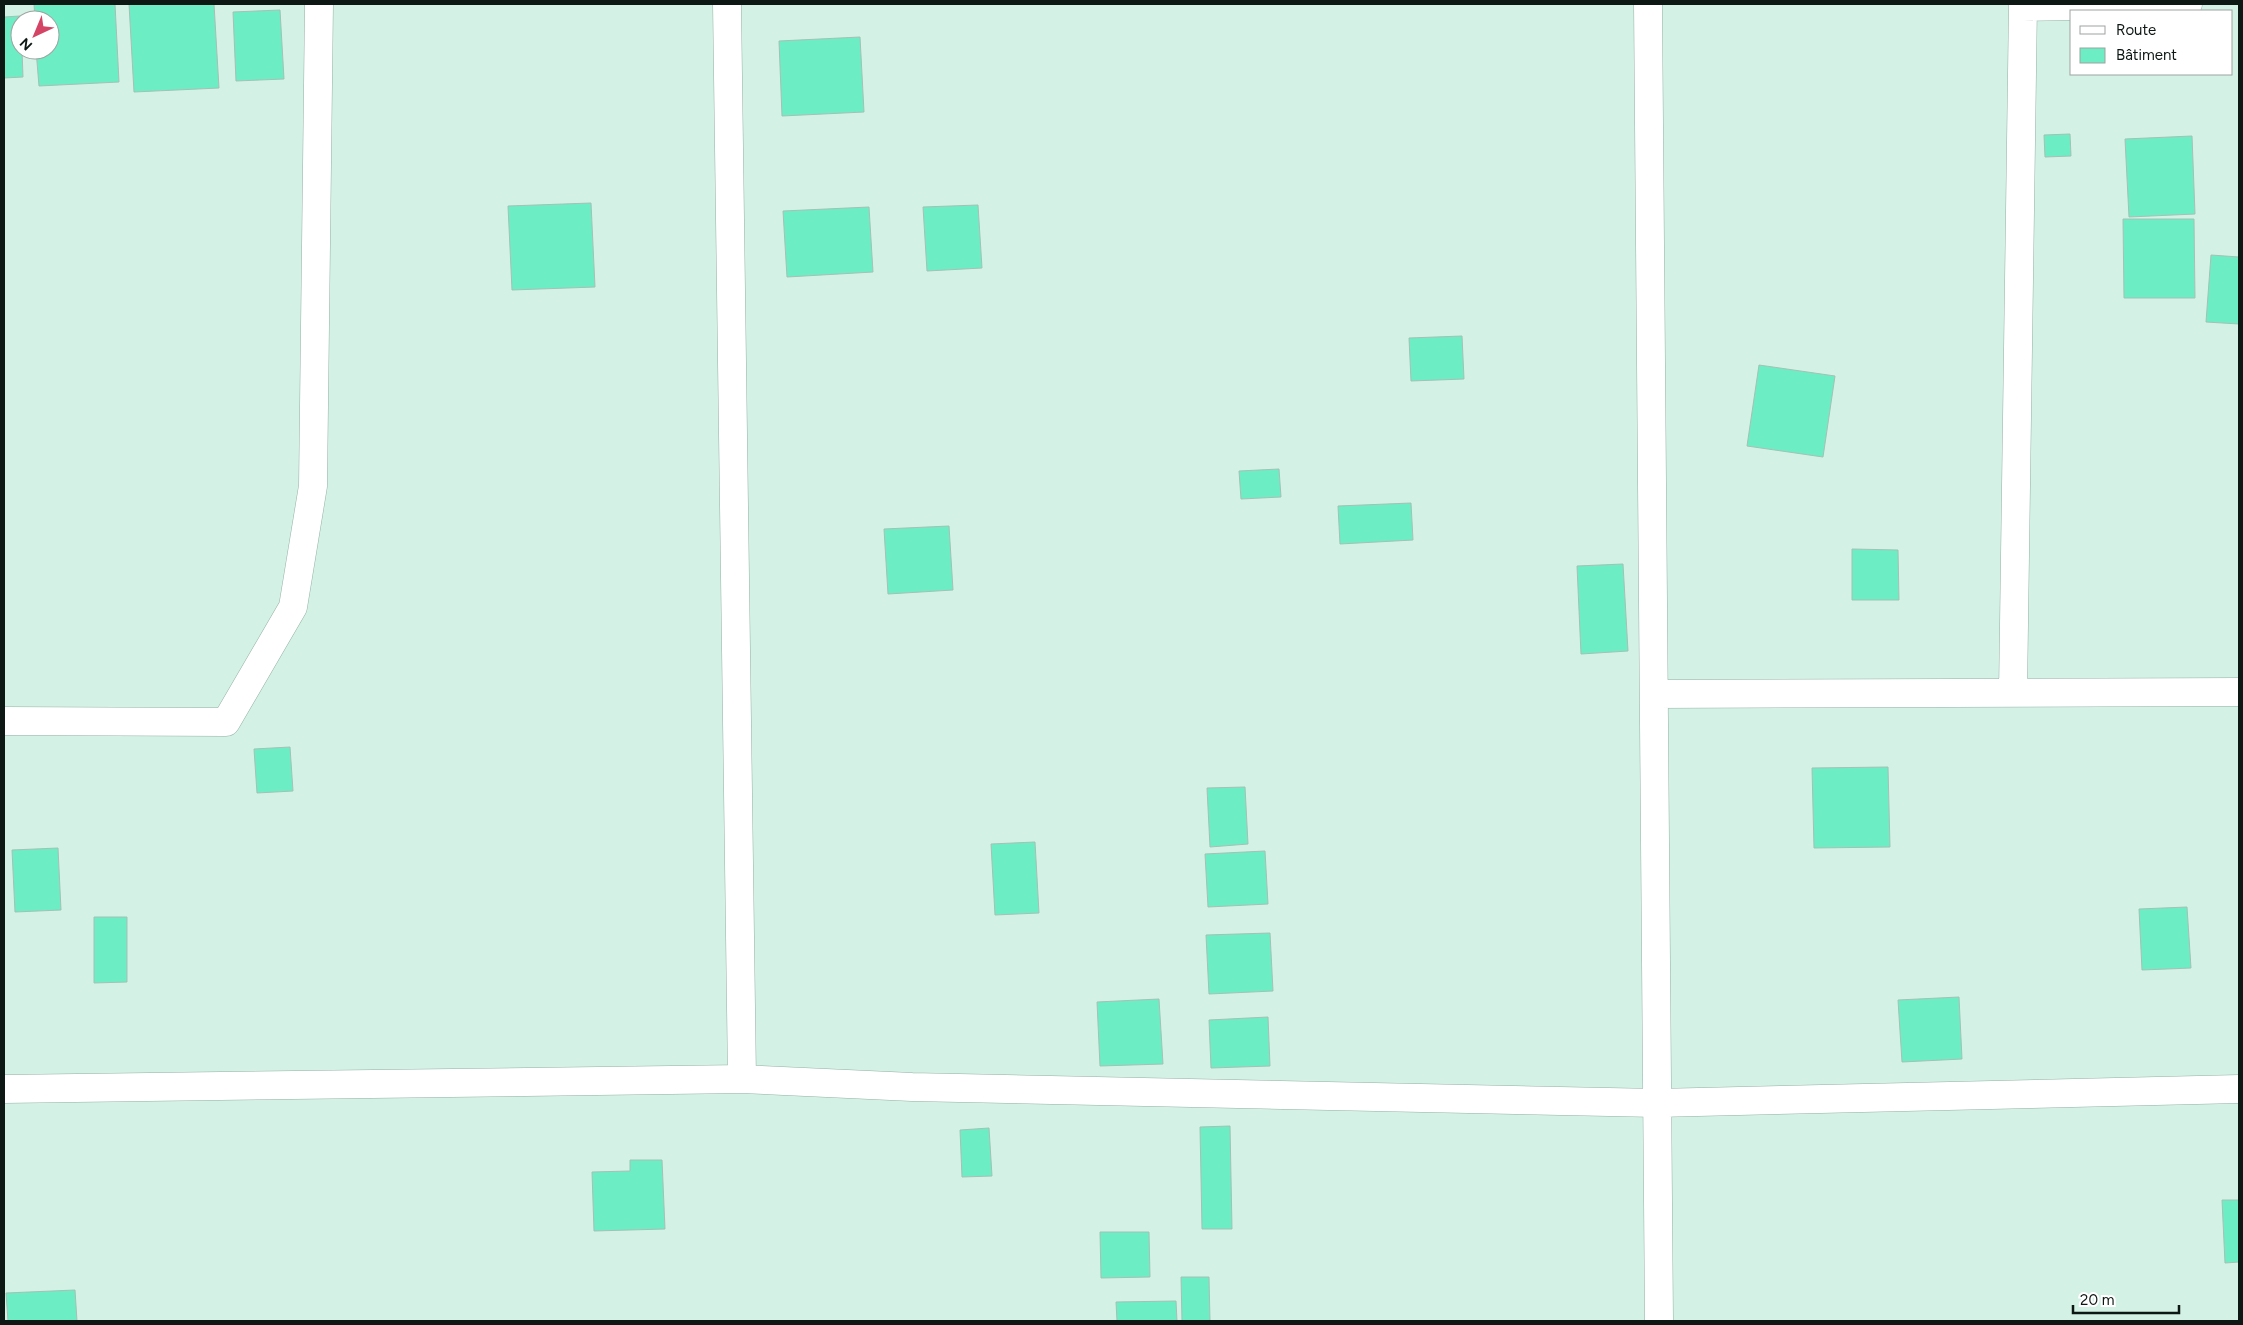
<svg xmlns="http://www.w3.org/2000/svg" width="2243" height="1325" font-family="Figtree,sans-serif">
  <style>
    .building { fill: #6cedc3; stroke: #a4c1b5 }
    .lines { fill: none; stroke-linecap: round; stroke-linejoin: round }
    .street-casing { stroke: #94b1a5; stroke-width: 29 }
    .street { stroke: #fff; stroke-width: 28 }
  </style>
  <rect width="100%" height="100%" fill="#d3f1e5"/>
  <path class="building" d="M34,4H115L119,82L39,86L36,50H50V20H35Z
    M129,4H214L219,88L134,92Z
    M280,10L284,79L236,81L233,12Z
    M20,16V50H22L23,77L4,78V17Z
    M860,37L864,112L782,116L779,41Z
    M2070,134L2071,156L2045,157L2044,135Z
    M2192,136L2195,214L2129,217L2125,139Z
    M591,203L595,287L512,290L508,206Z
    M978,205L982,268L927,271L923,207Z
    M869,207L873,272L787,277L783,211Z
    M2123,219H2194L2195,298H2124Z
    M2211,255L2239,257V324L2206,322Z
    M1462,336L1464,379L1411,381L1409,338Z
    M1759,365L1835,376L1823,457L1747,446Z
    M1279,469L1281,497L1241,499L1239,471Z
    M1411,503L1413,540L1340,544L1338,506Z
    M949,526L953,590L888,594L884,529Z
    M1852,549L1898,550L1899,600H1852Z
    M1623,564L1628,651L1581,654L1577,566Z
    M290,747L293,791L257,793L254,749Z
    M1888,767L1890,847L1814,848L1812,768Z
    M1245,787L1248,844L1210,847L1207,788Z
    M1035,842L1039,913L995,915L991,844Z
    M58,848L61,910L15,912L12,850Z
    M1265,851L1268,904L1208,907L1205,854Z
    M2187,907L2191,968L2142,970L2139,909Z
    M94,917H127V982L94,983Z
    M1270,933L1273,991L1209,994L1206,935Z
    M1959,997L1962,1059L1902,1062L1898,1000Z
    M1159,999L1163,1064L1100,1066L1097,1002Z
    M1268,1017L1270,1066L1211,1068L1209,1020Z
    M1230,1126L1232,1229H1202L1200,1127Z
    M989,1128L992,1176L962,1177L960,1130Z
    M630,1160H662L665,1229L594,1231L592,1172L630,1171Z
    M2222,1200H2239V1262L2225,1263Z
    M1100,1232H1149L1150,1277L1101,1278Z
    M1181,1277H1209L1210,1321H1182Z
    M75,1290L77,1321H8L6,1293Z
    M1176,1301L1177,1321H1117L1116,1302Z"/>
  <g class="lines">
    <defs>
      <path id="street" d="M727,4L742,1079
        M1648,4L1659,1321
        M2023,7L2188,4
        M2013,693L2023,4
        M1654,694L2239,692
        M4,721L226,722L293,607L313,486L319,4
        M4,1089L742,1079L912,1087L1657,1103L2239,1089"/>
    </defs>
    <use href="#street" class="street-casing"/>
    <use href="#street" class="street"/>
  </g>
  <rect width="2243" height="1325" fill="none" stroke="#0d1814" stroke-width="10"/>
  <rect x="2070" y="10" width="162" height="65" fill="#ffffff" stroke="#9ea3a1"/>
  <rect x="2080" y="26" width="25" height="8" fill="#ffffff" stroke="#9ea3a1"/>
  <text x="2116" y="35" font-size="15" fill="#0d1814">Route</text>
  <rect x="2080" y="48" width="25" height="15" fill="#6cedc3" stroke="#9ea3a1"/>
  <text x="2116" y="60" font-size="15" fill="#0d1814">Bâtiment</text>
  <g transform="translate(35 35) rotate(224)"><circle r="24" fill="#ffffff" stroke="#9ea3a1"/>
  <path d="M0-4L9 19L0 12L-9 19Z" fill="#d44565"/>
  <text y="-8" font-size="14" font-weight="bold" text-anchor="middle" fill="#0d1814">N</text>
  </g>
  <path d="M2073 1305v8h106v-8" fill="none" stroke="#0d1814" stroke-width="2.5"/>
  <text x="2080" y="1305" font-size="15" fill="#0d1814" stroke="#ffffff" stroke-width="4" paint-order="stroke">20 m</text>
</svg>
